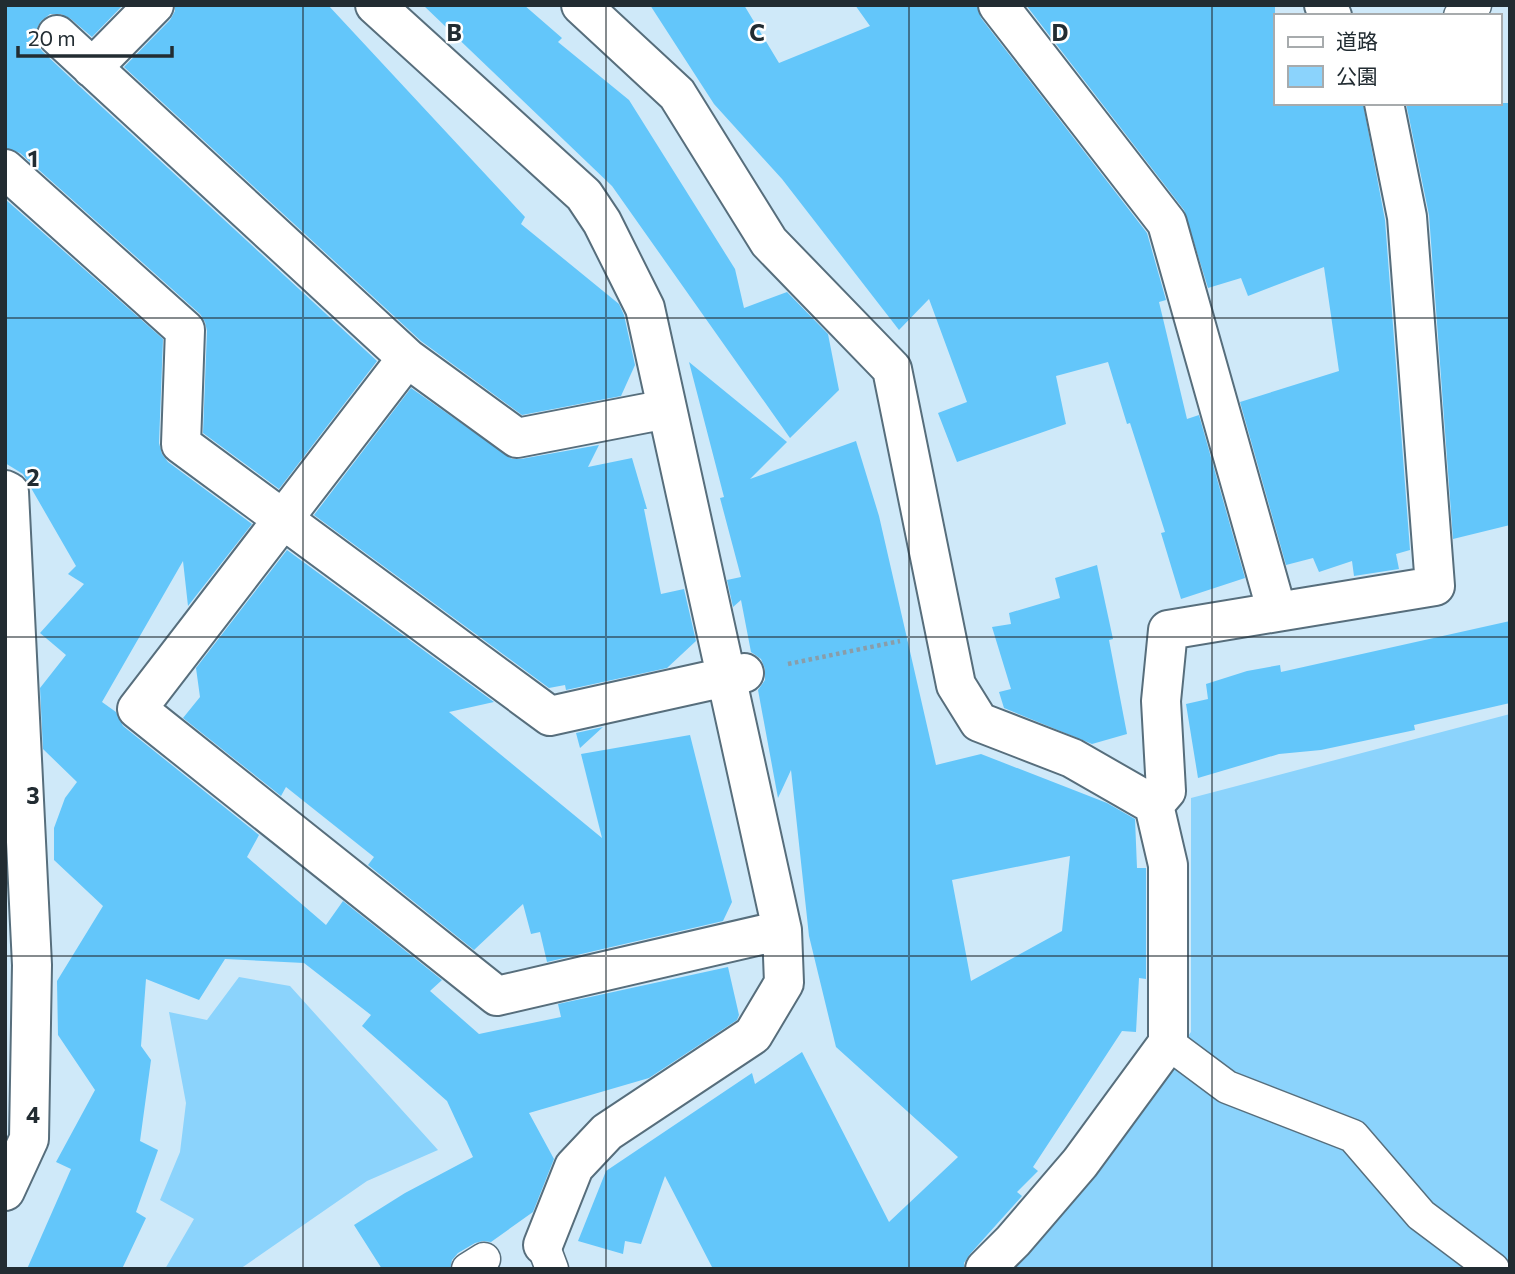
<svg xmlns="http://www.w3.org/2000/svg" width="1515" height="1274" font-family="Commissioner,'Noto Sans JP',sans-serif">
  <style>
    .green { fill: #8bd3fc }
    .building { fill: #63c6fa; fill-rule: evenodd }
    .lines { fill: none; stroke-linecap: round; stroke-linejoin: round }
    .lane-casing { stroke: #576e7c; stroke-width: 35 }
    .street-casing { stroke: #576e7c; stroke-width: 42 }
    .path { stroke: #899da9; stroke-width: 4.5; stroke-dasharray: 3.5 3.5; stroke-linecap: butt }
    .lane { stroke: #fff; stroke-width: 32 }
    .street { stroke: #fff; stroke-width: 38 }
    .grid { fill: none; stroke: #222c32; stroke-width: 2; stroke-opacity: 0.55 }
    .grid-label { font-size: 23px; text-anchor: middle; font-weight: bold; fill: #222c32; stroke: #fff; stroke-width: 5; stroke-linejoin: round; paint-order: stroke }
  </style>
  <rect width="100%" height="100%" fill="#cfe9f9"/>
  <path class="green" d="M1510,714V1269H990L1127,1118L1191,1032V798Z
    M239,977L290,986L438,1150L367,1181L240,1269H165L194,1219L160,1200L180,1152L186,1103L169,1012L207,1020Z"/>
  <path class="building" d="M5,5H123L92,37L71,19L61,14H50L41,21L36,30V42L42,51L77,84L377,361L279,489L203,433L207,331L205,322L200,314L20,153L5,148Z
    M175,5H328L525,217L521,224L619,304L624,315L635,365L621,396L522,415L421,341L124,67L170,20L175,11Z
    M423,5H524L562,38L558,42L629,100L735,269L744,308L787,292L828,334L839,390L790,438L612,186Z
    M650,5H744L779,63L870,26L855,5H977L981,18L1147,233L1166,300L1159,302L1187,419L1199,415L1245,578L1181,599L1161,533L1165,532L1130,423L1127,424L1108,362L1056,376L1066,424L957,462L938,413L967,402L929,299L899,330L782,179L714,104Z
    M1026,5H1275V103H1363L1385,220L1410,550L1396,554L1399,569L1354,576L1352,561L1319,572L1313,558L1286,565L1240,402L1339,371L1324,267L1248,296L1241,278L1208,288L1184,210Z
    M1406,103H1510V525L1453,539L1429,215Z
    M5,199L163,339L159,443L162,454L168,462L252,524L188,606L183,561L102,702L116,712L123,726L259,835L247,857L326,925L343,901L442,980L430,991L479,1034L561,1017L558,1004L728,967L739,1015L737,1020L649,1078L529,1113L554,1159L533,1212L491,1242L483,1241L475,1243L458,1253L452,1260L450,1269H382L354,1225L405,1193L473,1157L447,1101L362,1026L371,1015L304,963L225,959L199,1000L146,979L141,1046L151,1060L140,1141L158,1150L136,1212L146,1218L122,1269H27L71,1169L56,1162L95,1090L58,1035L57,981L103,906L54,860V828L65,798L77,782L43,749L40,688L66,655L40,633L84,584L68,574L76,566L23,474L5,463Z
    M689,362L787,442L750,479L856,441L879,516L936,765L981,754L1107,803L1135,819L1137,868H1146V979L1139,978L1136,1032L1122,1031L1033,1167L1038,1171L1017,1192L1022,1196L970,1254L964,1263V1269H713L665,1176L641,1244L625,1241L623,1254L578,1241L606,1171L752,1073L755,1084L802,1052L889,1222L958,1157L836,1047L809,936L791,770L778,798L758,690L765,680V669L761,659L751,652L741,600L733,607L727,580L741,577L720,498L724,497ZM1070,856L1062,931L971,981L952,880Z
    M411,388L512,459H521L599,445L588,467L632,458L647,509H644L661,594L684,589L696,641L667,668L566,690L565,685L549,688L314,515Z
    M287,550L494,702L449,712L602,838L581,754L690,735L732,902L723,921L547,962L540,932L531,934L523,904L474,950L368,865L374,857L286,787L281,796L183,718L200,697L196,668Z
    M1097,565L1113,639L1109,640L1127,734L1092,744L1004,708L999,692L1011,689L992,627L1011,624L1009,613L1060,598L1055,578Z
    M1510,621V703L1414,725L1415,730L1321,750L1279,754L1198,778L1186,704L1208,699L1206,684L1247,671L1280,665L1281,672Z
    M603,727L580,748L576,733Z"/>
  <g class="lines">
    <defs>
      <path id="lane" d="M1460,16L1475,5
        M1168,1043L1227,1087L1353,1136L1421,1215L1493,1269
        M543,1245L552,1269
        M468,1269L484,1259"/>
      <path id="street" d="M375,5L584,195L602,222L645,308L782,930L784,983L753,1035L607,1132L574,1167L543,1245
        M581,5L677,94L769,242L892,369L956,685L979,722L1072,758L1154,805L1168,865V1043L1080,1163L1013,1241L985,1269
        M998,5L1167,223L1277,612L1168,630L1161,701L1166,791L1154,805
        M1324,5L1332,16
        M57,35L407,358
        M92,68L154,5
        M5,169L185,330L181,444L550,716L744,673
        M667,409L517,438L407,358L137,709L497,996L782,930
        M5,490L9,492L32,965L29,1139L5,1191
        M1277,612L1435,586L1407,217L1384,103"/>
    </defs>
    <use href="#lane" class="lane-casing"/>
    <use href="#street" class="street-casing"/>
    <path class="path" d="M788,664L900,641"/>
    <use href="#lane" class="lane"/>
    <use href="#street" class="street"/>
  </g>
  <path class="grid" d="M303,5V1269M606,5V1269M909,5V1269M1212,5V1269M5,318H1510M5,637H1510M5,956H1510"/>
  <g class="grid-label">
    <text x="454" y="41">B</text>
    <text x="757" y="41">C</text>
    <text x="1060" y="41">D</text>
    <text x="33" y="167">1</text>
    <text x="33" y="486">2</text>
    <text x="33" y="804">3</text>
    <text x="33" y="1123">4</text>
  </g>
  <rect width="1515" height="1274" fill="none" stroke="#222c32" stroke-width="14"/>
  <rect x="1274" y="14" width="228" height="91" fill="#ffffff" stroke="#a7abad" stroke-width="2"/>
  <rect x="1288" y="37" width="35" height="10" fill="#ffffff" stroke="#a7abad" stroke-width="2"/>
  <text x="1336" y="49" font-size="21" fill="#222c32">道路</text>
  <rect x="1288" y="66" width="35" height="21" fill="#8bd3fc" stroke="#a7abad" stroke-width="2"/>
  <text x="1336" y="84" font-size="21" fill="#222c32">公園</text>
  <path d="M18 46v10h154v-10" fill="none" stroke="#222c32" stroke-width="3.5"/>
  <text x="28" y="46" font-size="21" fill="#222c32" stroke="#ffffff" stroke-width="5" paint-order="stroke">20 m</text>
</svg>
